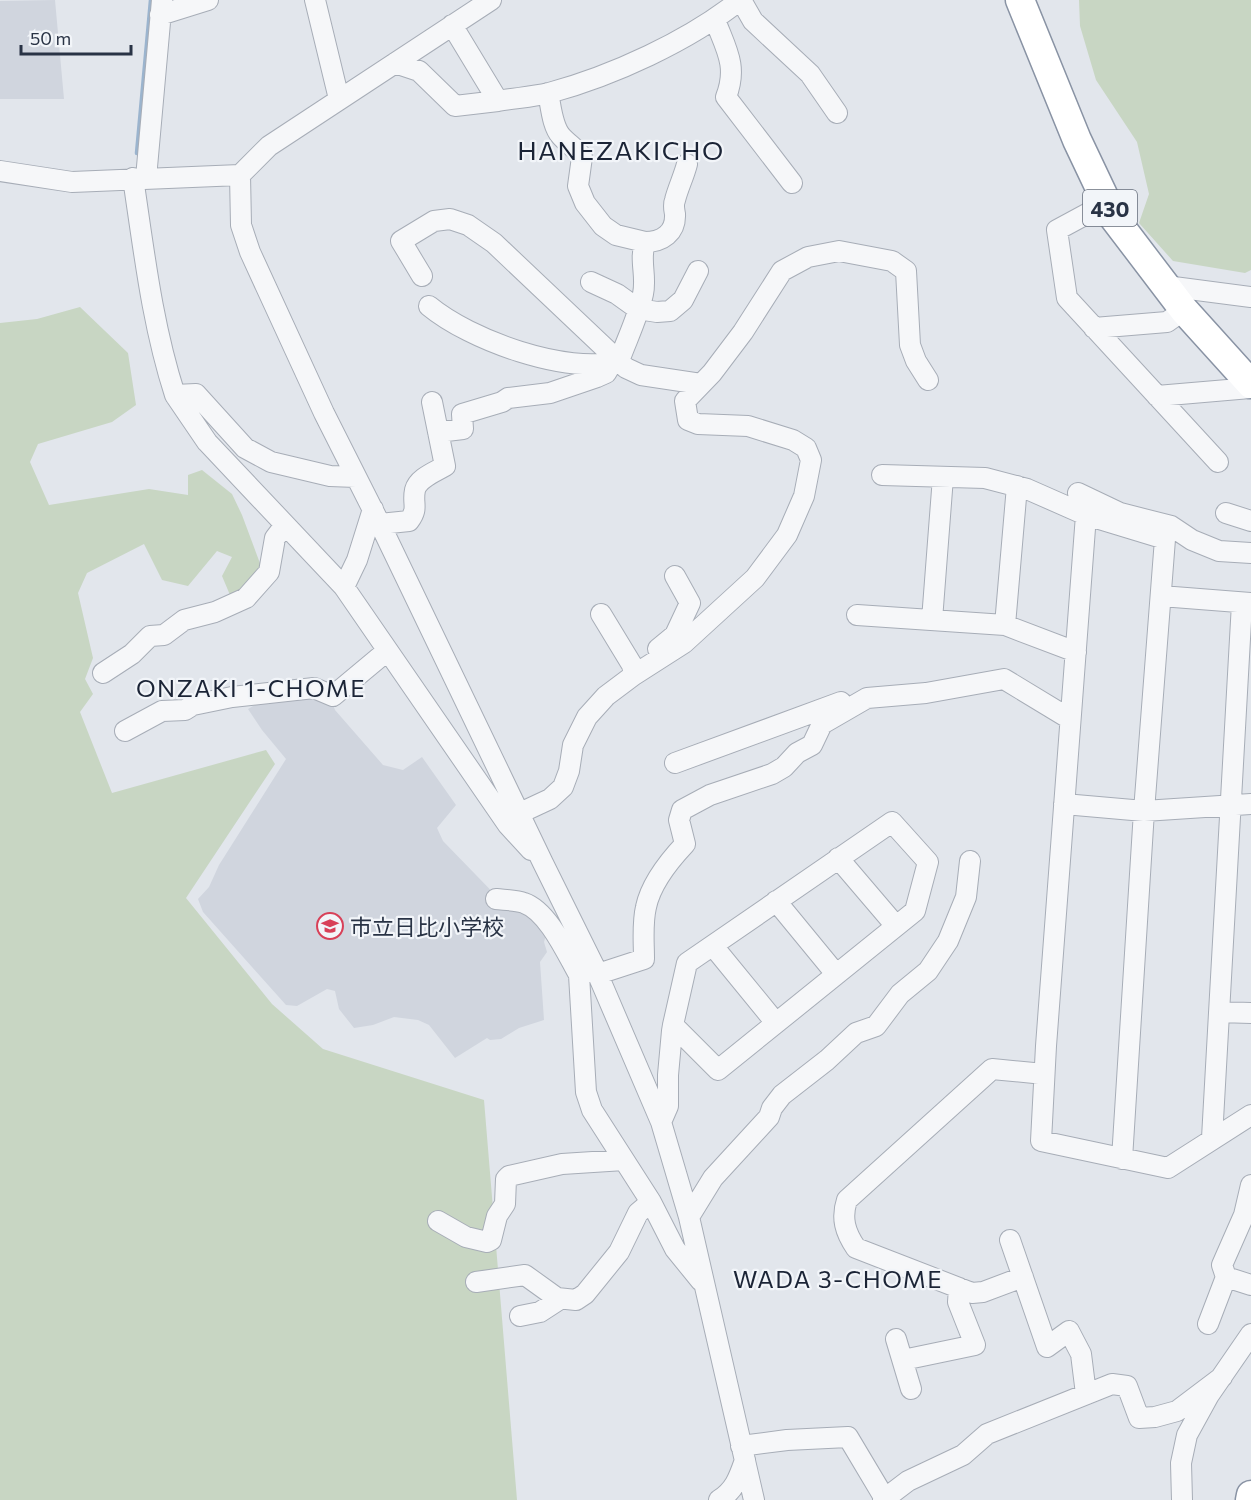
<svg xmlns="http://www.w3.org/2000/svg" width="1251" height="1500" font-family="Commissioner,'Noto Sans JP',sans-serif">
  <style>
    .built { fill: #d0d5de }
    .green { fill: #c8d6c3 }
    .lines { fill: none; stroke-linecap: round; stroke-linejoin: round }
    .stream { stroke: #9bb4ce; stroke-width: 4.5 }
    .minor-casing { stroke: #a7adb7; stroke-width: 22 }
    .highway-casing { stroke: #8993a4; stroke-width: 31 }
    .minor { stroke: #f6f7f9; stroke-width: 20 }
    .highway { stroke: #fff; stroke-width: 28 }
    .labels { text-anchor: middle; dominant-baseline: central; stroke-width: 4.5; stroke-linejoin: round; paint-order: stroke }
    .shield { fill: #f2f5f9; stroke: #656d7b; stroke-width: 1.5 }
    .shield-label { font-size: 21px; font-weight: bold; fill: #293345 }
    .poi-label { font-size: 22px; fill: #293345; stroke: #f2f5f9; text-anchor: start }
    .neighbourhood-label { font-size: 24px; letter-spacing: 1.5px; fill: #1b2436; stroke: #f2f5f9 }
    .quarter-label { font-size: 26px; letter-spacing: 1.5px; fill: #1b2436; stroke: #f2f5f9 }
  </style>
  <rect width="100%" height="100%" fill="#e2e6ec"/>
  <path class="built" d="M55,0L64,99H0V1Z
    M318,693L332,702L335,710L383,765L403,770L422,757L456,805L437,828L443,841L509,909L527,916L546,935L544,942L547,952L540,962L544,1020L519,1028L501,1039L490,1040L487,1038L455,1058L429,1025L418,1020L394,1017L373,1025L354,1028L339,1009L335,991L327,989L297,1006L286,1005L203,912L198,899L209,887L219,865L286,759L262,730L248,709L260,702Z"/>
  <path class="green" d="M1079,0H1251V270L1245,273L1173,261L1139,223L1149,194L1137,142L1096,80L1080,26Z
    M80,307L128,353L136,405L112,422L38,444L30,462L49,505L149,489L188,495V475L202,470L232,494L242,515L261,566L246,587L230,595L222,576L232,557L217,551L188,586L162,580L144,544L87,573L78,593L93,658L85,679L93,694L80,712L112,793L266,750L275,764L186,898L272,1004L323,1049L484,1100L517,1500H0V323L37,319Z"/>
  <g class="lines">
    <path class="stream" d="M137,153L151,0"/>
    <defs>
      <path id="minor" d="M315,0L339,99
        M741,0L753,21L810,74L837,113
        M160,15L208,0
        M715,20C726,49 738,66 726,97L792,183
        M452,25L498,101C515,98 532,97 549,93C612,76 689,41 740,0
        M395,63L419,71L455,106L498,101
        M0,171L72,182L240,175L269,146L491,0
        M240,175L241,225L250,252L324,413L380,524L543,863L595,968L661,1122L689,1217L754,1500
        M133,178C144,251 152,324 175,395L196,394L245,448L271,462L330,476L356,477
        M146,178L162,0
        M1107,203L1057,230L1067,298L1218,462
        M645,242C662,242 676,233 675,214C674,208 673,205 675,200C678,188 684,176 687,164
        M422,276L401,241L434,221L450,219L468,225L494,243L626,368L641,375L701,384
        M591,282L617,294L638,309L657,312L670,311L683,300L698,271
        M1166,286L1251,297
        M429,306C470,340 566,375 619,361C627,339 638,317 643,294C647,276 639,260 645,242L616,235L603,226L585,203L578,186L582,157C576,148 568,144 561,136C552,126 551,106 548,93
        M1094,328L1167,322L1184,310
        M175,395L207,442L344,587L508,825L531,850
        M1157,396L1251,388
        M438,432L463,429L462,414L502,402L508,398L550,393L597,377L606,373L612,363
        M882,475L985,478L1027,489L1086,515L1165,539L1144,811L1122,1159
        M1078,493L1120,513L1171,526L1192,540L1219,551L1251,553
        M1226,513L1251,521
        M1086,515L1046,1046L1041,1141L1168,1168L1251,1115
        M380,524L409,521C419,508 412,504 415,490C418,478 435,472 445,466L432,402
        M344,587L357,560L373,509
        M1161,596L1251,603
        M601,614L632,665L634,675
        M857,615L1005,625L1076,652
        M932,620L943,477
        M1005,625L1017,486
        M658,649L675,635L690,603L675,576
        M103,673L132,654L150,636L164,635L184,620L215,612L246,598L269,572L275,538L285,525
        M125,731L162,711L185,710L193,705L232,697L314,688L333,696L387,651
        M675,763L841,702
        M1064,804L1144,811L1251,804
        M520,813L550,799L563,787L569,771L573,745L587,717L606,696L634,675L684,643L755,578L787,535L804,496L811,460L806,448L793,440L748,426L698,424L688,420L685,401L712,373L743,332L782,271L808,257L839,251L892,261L906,271L910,345L916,361L928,380
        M838,858L896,926
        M496,899C504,900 516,900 524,903C548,911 567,954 579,975
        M776,901L836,974
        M713,946L776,1023
        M595,968L579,975L586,1092L592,1110L651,1202L675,1249L701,1281
        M598,974L644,959C644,942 642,924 646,907C651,883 669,861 685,844L679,820L682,810L710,795L772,774L784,767L797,753L812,745L822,724L867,698L926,693L1004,679L1070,719
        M1219,1012L1251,1013
        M661,1122L668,1106V1075L672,1031L673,1025L687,963L892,822L928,862L915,911L718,1070L673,1025
        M1212,1138L1242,603
        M1251,1185L1244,1215L1222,1265L1226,1277L1251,1285
        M689,1217L713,1178L769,1117L772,1108L782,1095L827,1060L856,1033L876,1026L900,994L928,971L948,941L966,897L970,861
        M438,1221L466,1237L487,1242L491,1240L497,1216L505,1204L506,1179L509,1176L562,1164L624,1160
        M1010,1240L1047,1347L1069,1331L1081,1354L1086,1394
        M1023,1277L983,1292L972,1293L856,1248C845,1232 841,1218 847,1200L992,1069L1044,1074
        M476,1282L525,1275L557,1298L576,1300L585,1294L619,1252L638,1213L651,1202
        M520,1316L540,1312L560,1299
        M1208,1324L1226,1277
        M896,1339L911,1389
        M903,1360L975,1345L958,1302L959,1288
        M741,1446L787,1440L848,1437L885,1499
        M719,1500C735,1490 739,1477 745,1460
        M883,1500L908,1481L963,1455L987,1434L1112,1384L1127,1386L1139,1418L1155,1417L1177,1411L1222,1377
        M1182,1500L1181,1463L1187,1435L1209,1395L1251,1334"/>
      <path id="highway" d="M1020,0L1077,140L1114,218L1184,310L1251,384
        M1250,1500L1251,1495"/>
    </defs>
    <use href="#minor" class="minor-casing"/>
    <use href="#highway" class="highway-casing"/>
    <use href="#minor" class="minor"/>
    <use href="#highway" class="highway"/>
  </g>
  <defs>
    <symbol id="school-ring" viewBox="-11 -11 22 22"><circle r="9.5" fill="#f2f5f9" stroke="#d84058" stroke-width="1.5"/><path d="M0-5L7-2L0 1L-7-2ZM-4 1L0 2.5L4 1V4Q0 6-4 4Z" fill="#d84058"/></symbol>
  </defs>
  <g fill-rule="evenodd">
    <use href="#school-ring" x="315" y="911" width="30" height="30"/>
  </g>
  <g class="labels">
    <rect class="shield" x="1083" y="190" width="54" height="36" rx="4.5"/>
    <g class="shield-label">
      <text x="1110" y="208">430</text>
    </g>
    <g class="poi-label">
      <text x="350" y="926">市立日比小学校</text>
    </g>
    <g class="neighbourhood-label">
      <text x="251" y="687">ONZAKI 1-CHOME</text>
      <text x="838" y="1278">WADA 3-CHOME</text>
    </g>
    <g class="quarter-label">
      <text x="621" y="149">HANEZAKICHO</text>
    </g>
  </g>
  <path d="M21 45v9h110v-9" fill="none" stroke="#293345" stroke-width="3"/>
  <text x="30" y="45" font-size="18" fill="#293345" stroke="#f2f5f9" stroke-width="4.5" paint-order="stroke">50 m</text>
</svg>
